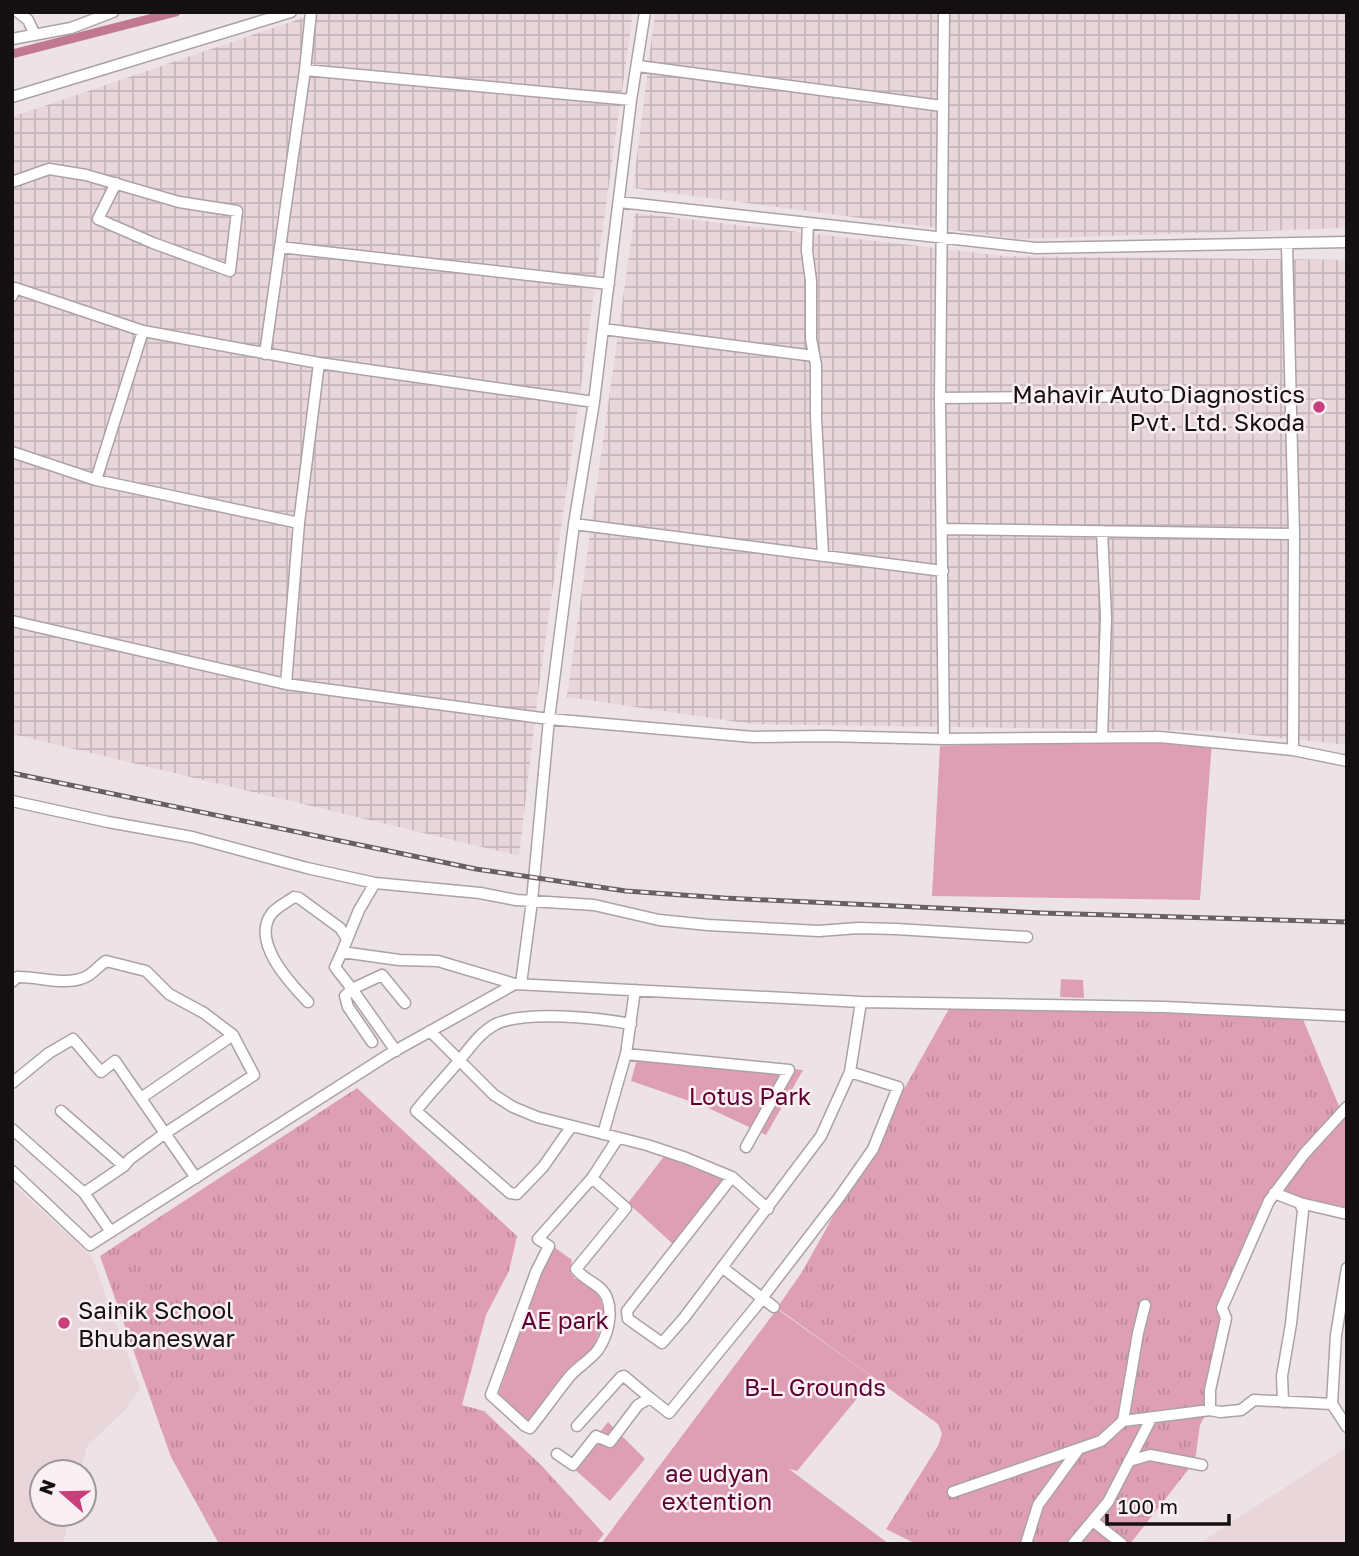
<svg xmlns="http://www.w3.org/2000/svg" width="1359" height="1556" font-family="'Golos Text',sans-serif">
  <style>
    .built { fill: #e8d6db }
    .industrial { fill: url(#industrial-grid) }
    .grass { fill: url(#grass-tufts) }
    .green { fill: #de9fb4 }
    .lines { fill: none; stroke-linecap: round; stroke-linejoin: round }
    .canal { stroke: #c27792; stroke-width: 9 }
    .minor-casing { stroke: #aca2a5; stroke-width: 13 }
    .minor { stroke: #fff; stroke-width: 10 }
    .rail-casing { stroke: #676062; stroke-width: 5 }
    .rail { stroke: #faf0f3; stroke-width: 2.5; stroke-dasharray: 8; stroke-linecap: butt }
    .poi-dot { fill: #c83f7c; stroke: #faf0f3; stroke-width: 2.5 }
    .labels { text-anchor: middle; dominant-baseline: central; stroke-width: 5; stroke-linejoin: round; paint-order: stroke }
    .poi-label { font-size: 24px; fill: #141011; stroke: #faf0f3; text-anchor: end }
    .park-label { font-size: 24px; fill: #5f0032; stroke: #faf0f3 }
  </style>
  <defs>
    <pattern id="industrial-grid" width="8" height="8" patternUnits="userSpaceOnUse" patternTransform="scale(1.75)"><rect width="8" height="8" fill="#e8d6db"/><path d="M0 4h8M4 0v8" fill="none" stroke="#c6b7bb"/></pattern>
    <pattern id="grass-tufts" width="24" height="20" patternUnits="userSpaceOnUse" patternTransform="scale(1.75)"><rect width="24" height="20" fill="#de9fb4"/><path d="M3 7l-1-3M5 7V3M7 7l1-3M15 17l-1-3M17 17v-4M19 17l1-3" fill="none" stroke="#be889a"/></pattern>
  </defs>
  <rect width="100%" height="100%" fill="#ede3e6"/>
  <path class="built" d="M12,1183L92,1257L140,1389L124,1411L87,1446L81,1472H42V1514H70L63,1544H12Z
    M1347,1447V1544H1198Z"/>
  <path class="industrial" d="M320,12H633L538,694L519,856L12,734V117Z
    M655,12H1347V228L1019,239L633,188Z
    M635,213L1005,256L1347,260V745L1216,731L752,724L567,697Z"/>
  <path class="grass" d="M951,1005L1035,1006L1122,1012L1302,1017L1341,1111L1310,1146L1244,1251L1224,1317L1209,1408L1200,1425L1195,1461L1130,1544H916L886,1529L938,1446L942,1434L938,1424L777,1308L802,1272Z
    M357,1088L517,1236L509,1271L486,1315L462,1405L484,1411L542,1466L604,1534L596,1544H219L171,1457L100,1256Z"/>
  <path class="green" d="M1154,738L1212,742L1200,900L932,896L940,746Z
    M1061,979L1083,980L1084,998L1060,997Z
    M639,1052L803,1070L766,1135L704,1106L631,1081Z
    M1347,1109V1213L1275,1193Z
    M665,1155L727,1178L675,1246L628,1203Z
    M554,1247L572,1260L570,1272L575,1279L584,1278L599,1295L606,1318L593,1347L564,1376L528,1422L498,1395L539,1280L534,1277Z
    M777,1309L874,1378L797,1471L789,1469L889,1544H601Z
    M608,1422L645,1459L610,1501L572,1467Z"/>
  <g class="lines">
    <path class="canal" d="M12,54L176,12"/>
    <defs>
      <path id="minor" d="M18,12L28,20L35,35
        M944,12L940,398L944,739
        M12,39L71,28L113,12
        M638,66L942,106
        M305,70L311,12
        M12,97L291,12
        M12,182L49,169L86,175L179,202L237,211L230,271L153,243L98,219L116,183
        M619,202L1036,248L1347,242
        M808,223L807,251L811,281V339L816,365V417L823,556
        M280,247L609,284
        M12,296L15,288L143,331L319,363
        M603,329L814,356
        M265,354L305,70L631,100
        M940,398L1291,395
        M12,452L96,480L299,523L319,363L594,402
        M96,480L143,331
        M574,524L943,571
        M942,529L1294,534L1287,244
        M1102,531L1106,617L1102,737
        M12,621L286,684L549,719L753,737L825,736L944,739L1160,737L1293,750L1347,761
        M286,684L299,523
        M1293,750L1294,534
        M12,801L108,822L192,837L307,868L375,883
        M342,952L335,967L352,989L382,975L405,1003
        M12,982L17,977C39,976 69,988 89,975C95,971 100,965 106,961L146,971L169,994L204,1013L233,1035
        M515,984L438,961L399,960L342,952L359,910L375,883L480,893L516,900L594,905L659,920L708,925L819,931L858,928L896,929L1027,937
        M521,984L532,901L549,719L574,524L594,402L631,100L645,12
        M308,1002C290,983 250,941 272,913C277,907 287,902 294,897L299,898L340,928L346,937
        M430,1031L494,1095L513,1107L537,1117L647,1145L686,1158L732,1177L768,1209
        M372,1042L348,1007L345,996L352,989L396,1051
        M626,1054L635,990
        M12,1083L49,1053L73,1039L101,1072L115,1061L196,1178
        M61,1111L124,1166L130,1159L164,1134L254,1075L233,1035L141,1098
        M571,1127L543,1167L517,1194L510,1193L416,1111C429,1094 444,1079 458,1062C470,1048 479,1033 496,1024C526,1010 599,1018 631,1024
        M12,1129L84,1193L111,1232
        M603,1134L626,1054L789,1070L746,1147
        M12,1171L90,1245L391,1053L515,984L861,1002L1165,1007L1347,1016
        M732,1177L627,1311L628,1319L662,1343L684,1318L821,1136L850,1072
        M592,1178L626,1208L576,1269C584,1281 601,1283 607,1298C613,1314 608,1335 598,1350C590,1360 578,1367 570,1376C556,1393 544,1411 530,1428L525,1426L491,1395L536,1272L549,1246L538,1239L592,1178L618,1138
        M84,1193L124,1166
        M1274,1193L1300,1203L1303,1211L1291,1324L1282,1376L1283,1402
        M1300,1203L1347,1214
        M723,1268L762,1298
        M1347,1268L1336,1335L1332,1404L1347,1427
        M1145,1305L1138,1333L1123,1421L1210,1410
        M774,1307L762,1298L838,1199L873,1149L898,1087L850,1072L861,1002
        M1332,1404L1254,1400L1241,1410L1220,1412L1210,1410V1390L1226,1318L1222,1308L1269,1201L1304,1154L1347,1107
        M577,1426L621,1377L624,1376L650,1398
        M557,1454L573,1465L596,1436L610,1442L638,1405L650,1398L669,1413L763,1298
        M1129,1461L1150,1455L1202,1465
        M953,1492L1101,1441L1123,1421
        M1093,1521L1122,1544
        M1026,1544L1038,1505L1078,1450
        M1073,1544L1108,1502L1152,1417"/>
    </defs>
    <use href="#minor" class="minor-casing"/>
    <use href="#minor" class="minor"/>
    <defs>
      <path id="rail" d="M12,773L476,869L626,891L724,898L1042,913L1347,922"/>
    </defs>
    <use href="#rail" class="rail-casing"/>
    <use href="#rail" class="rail"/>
  </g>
  <g class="poi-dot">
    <circle cx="1319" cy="407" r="7"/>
    <circle cx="64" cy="1323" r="7"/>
  </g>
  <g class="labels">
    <g class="poi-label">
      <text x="1305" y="393">Mahavir Auto Diagnostics<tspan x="1305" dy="28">Pvt. Ltd. Skoda</tspan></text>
      <text x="78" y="1309" text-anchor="start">Sainik School<tspan x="78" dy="28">Bhubaneswar</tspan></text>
    </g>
    <g class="park-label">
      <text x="750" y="1095">Lotus Park</text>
      <text x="565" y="1319">AE park</text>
      <text x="815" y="1386">B-L Grounds</text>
      <text x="717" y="1472">ae udyan<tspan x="717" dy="28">extention</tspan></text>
    </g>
  </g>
  <rect width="1359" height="1556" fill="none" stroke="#141011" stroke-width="28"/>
  <g transform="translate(63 1493) rotate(290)"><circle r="33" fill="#faf0f3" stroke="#9e9699" stroke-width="2"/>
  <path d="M0-5L12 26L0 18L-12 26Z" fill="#c83f7c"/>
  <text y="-10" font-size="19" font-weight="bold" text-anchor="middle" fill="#141011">N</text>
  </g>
  <path d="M1107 1514v10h122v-10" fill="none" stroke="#141011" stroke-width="3.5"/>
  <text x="1118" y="1514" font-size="21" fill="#141011" stroke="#faf0f3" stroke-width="5" paint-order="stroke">100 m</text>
</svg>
